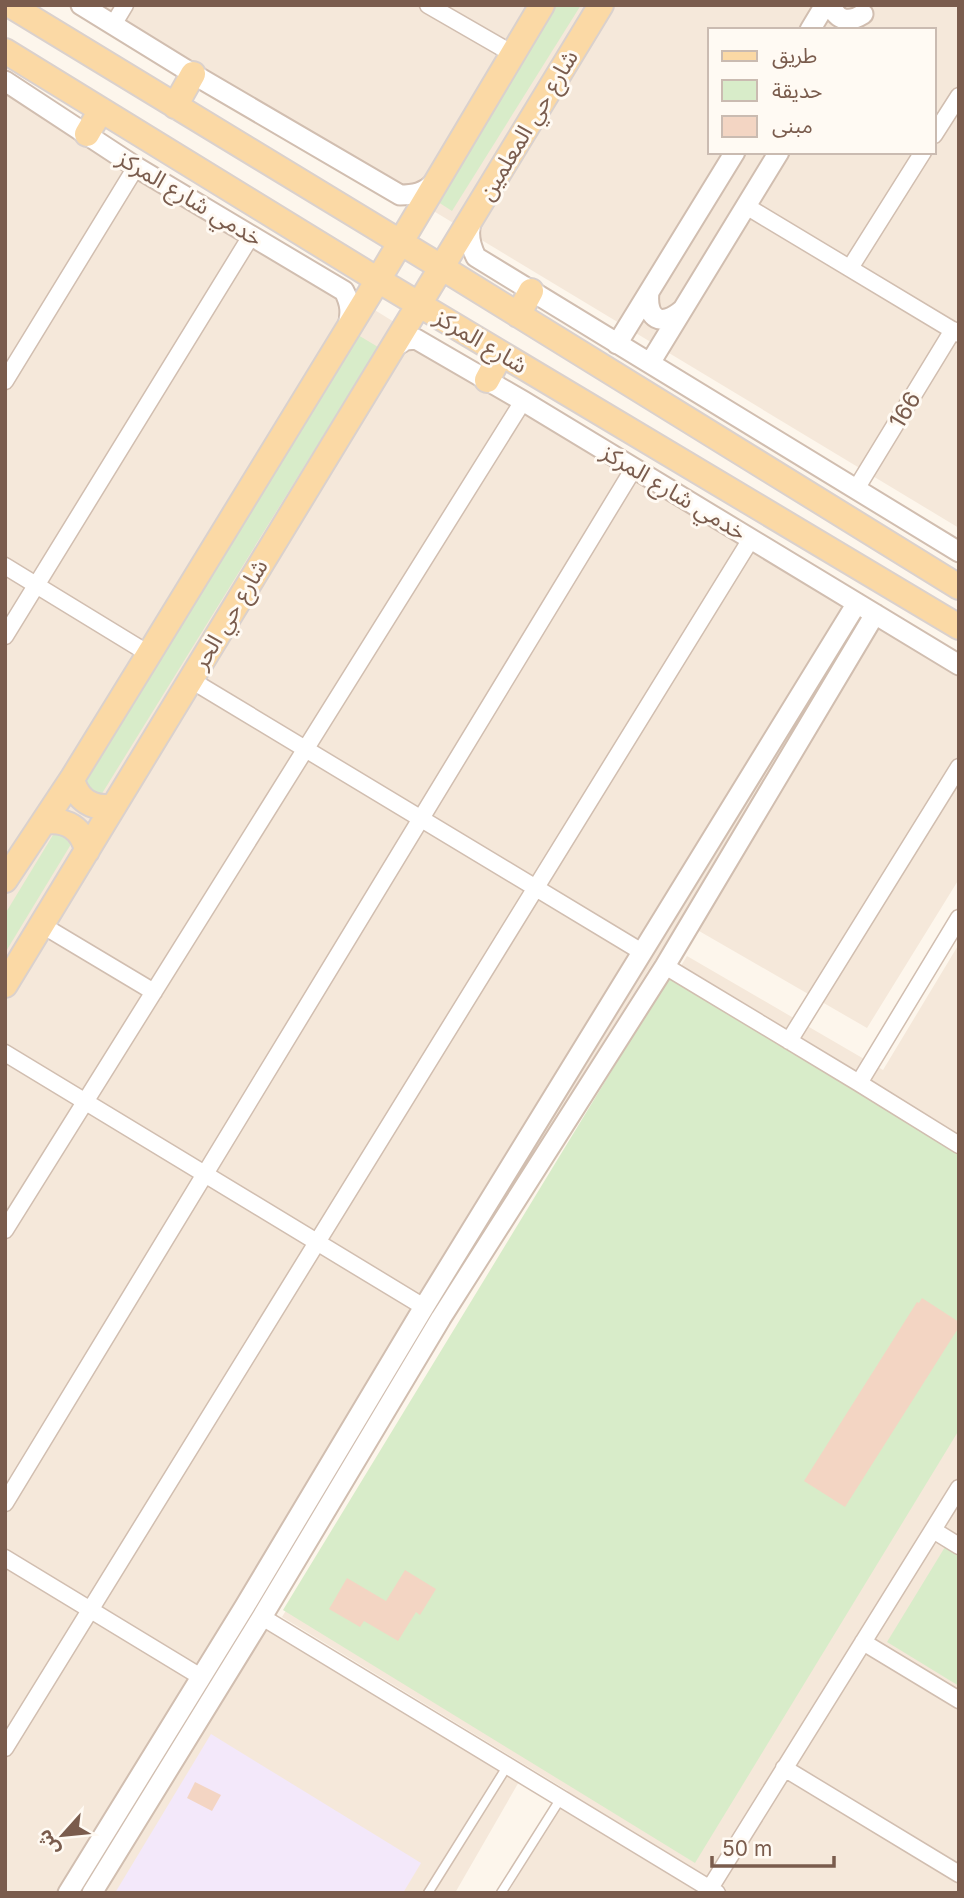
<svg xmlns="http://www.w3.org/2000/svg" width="964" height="1898" font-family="Inter,'Noto Sans Arabic',sans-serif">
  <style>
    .residential { fill: #f5e8da; fill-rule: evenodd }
    .education { fill: #f3e8fa }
    .green { fill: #d8ecc9 }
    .building { fill: #f3d5c3 }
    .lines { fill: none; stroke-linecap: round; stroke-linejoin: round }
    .service-casing { stroke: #d1beb0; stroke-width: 11 }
    .minor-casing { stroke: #d1beb0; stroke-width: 19 }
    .tertiary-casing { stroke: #d1beb0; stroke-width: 23 }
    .primary-casing { stroke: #dad1cd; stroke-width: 28 }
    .service { stroke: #fff; stroke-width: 8 }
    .minor { stroke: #fff; stroke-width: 16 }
    .tertiary { stroke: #fff; stroke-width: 19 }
    .primary { stroke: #fbd9a5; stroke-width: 24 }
    .labels { text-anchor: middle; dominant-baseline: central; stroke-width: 6; stroke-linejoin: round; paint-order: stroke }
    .street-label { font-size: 23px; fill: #7a5c4d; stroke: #fffaf3 }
  </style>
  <rect width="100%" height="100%" fill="#fdf6ec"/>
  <path class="residential" d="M92,5H959V528ZM710,30H934V152H710Z
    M5,81L959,672V879L867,1028L680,920L250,1603L520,1780L455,1893H5Z
    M959,944V1893H508L568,1791L282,1617L687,956L883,1070Z"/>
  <path class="education" d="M211,1734L421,1863L403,1893H115Z"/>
  <path class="green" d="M556,5H581L452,211L435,200Z
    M358,335L378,347L98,800L81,790Z
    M56,830L73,841L5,953V914Z
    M670,975L959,1153V1430L695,1863L283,1610Z
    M945,1547L959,1556V1686L887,1642Z"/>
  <path class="building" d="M922,1298L959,1322V1327L845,1507L804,1481L917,1302L919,1303Z
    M405,1570L436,1589L420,1615L416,1612L398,1641L364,1621L360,1627L329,1609L347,1578L386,1601Z
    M195,1782L221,1795L212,1811L187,1798Z"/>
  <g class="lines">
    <defs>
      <path id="service" d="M428,1893L508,1765
        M501,1893L561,1798"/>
      <path id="minor" d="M428,5L513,54
        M113,25L125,5
        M934,135L959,96
        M746,206L959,334
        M850,268L923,152
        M5,381L136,167
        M856,489L953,330
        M5,566L149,654
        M5,636L251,236
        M191,680L642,952
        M42,925L154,992
        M665,966L859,1083L959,1145
        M789,1041L959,767
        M5,1053L424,1307
        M859,1083L959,918
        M5,1230L523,401
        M5,1503L634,468
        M933,1530L959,1546
        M5,1558L201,1677
        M262,1617L717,1893
        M863,1642L959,1700
        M5,1748L751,539
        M784,1768L959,1874
        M707,1893L959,1488"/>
      <path id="tertiary" d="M81,5L193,74L400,195C414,195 424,193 434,183
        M831,5C837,21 849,23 863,14
        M810,30L825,5
        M5,81L136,167L344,291C351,304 351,313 348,327
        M472,220C467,233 470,245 476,257L959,552
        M649,292C646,319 661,328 682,310
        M617,344L735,152
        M391,349L406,340L416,339L523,401L959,665
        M650,363L779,152
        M68,1893L245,1606L424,1307L857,603
        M92,1893L262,1617L441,1318L665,966L875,614"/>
      <path id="primary" d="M10,5L441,267L959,587
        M5,51L378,280L959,627
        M175,106L193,74
        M87,134L101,110
        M518,315L531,291
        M487,380L501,354
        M72,779C77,800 93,810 114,806
        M44,822C66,818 83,829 87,851
        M5,880L72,779L149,654L378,280L542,5
        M5,985L601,5"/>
    </defs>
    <use href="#service" class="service-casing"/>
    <use href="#minor" class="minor-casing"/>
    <use href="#tertiary" class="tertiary-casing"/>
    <use href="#primary" class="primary-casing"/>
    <use href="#service" class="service"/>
    <use href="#minor" class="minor"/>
    <use href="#tertiary" class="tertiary"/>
    <use href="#primary" class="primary"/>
  </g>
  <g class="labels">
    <g class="street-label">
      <text transform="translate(528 125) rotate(-59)">شارع حي المعلمين</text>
      <text transform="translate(190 198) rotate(31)">خدمي شارع المركز</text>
      <text transform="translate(481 341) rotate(31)">شارع المركز</text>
      <text transform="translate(905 410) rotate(-59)">166</text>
      <text transform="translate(674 492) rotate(31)">خدمي شارع المركز</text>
      <text transform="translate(230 614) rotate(-59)">شارع حي الحر</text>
    </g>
  </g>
  <rect width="964" height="1898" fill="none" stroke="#7a5c4d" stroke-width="14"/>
  <rect x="708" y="28" width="228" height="126" fill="#fffaf3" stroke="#cabbb1" stroke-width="2"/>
  <rect x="722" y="51" width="35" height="10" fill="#fbd9a5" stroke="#cabbb1" stroke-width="2"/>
  <text x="772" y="63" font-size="21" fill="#7a5c4d">طريق</text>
  <rect x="722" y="80" width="35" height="21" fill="#d8ecc9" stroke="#cabbb1" stroke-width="2"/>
  <text x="772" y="98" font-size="21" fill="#7a5c4d">حديقة</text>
  <rect x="722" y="116" width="35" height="21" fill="#f3d5c3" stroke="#cabbb1" stroke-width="2"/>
  <text x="772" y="133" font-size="21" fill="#7a5c4d">مبنى</text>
  <g transform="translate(63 1835) rotate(243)" stroke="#fffaf3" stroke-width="5" paint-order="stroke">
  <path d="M0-5L12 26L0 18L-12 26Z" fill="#7a5c4d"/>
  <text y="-10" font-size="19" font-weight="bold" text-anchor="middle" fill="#7a5c4d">ش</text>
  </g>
  <path d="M712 1856v10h122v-10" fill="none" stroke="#7a5c4d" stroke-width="3.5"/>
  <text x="722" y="1856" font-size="21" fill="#7a5c4d" stroke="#fffaf3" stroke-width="5" paint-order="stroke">50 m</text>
</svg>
